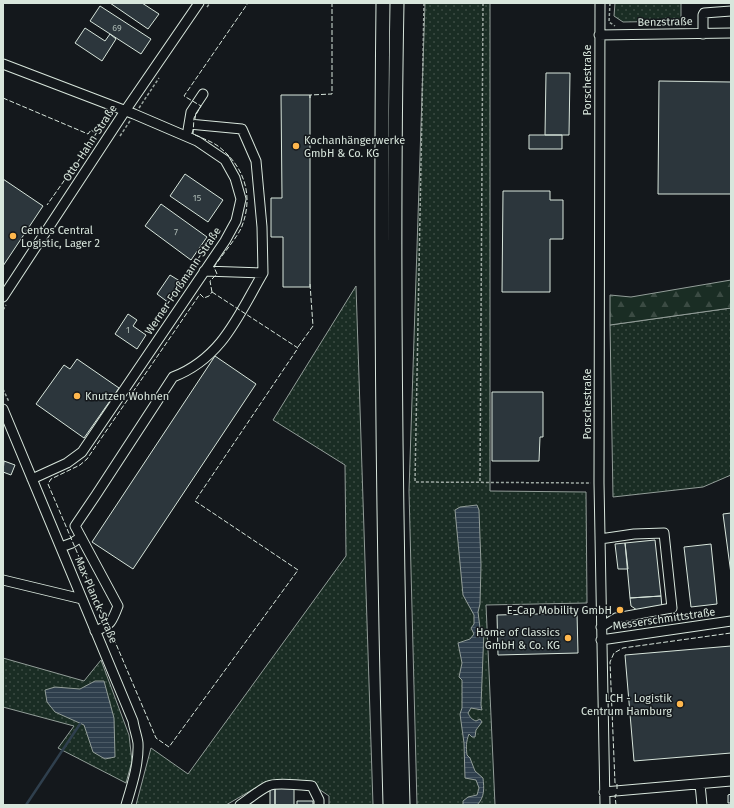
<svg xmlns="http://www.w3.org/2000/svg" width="734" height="808" font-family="'Fira Sans',sans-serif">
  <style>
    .grass { fill: url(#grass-dots); stroke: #939e99 }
    .forest { fill: url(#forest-firs); stroke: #939e99 }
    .water { fill: url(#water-rules); stroke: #939e99 }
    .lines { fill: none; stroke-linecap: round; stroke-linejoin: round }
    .stream { stroke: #2f3f4d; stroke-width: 2.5 }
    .building { fill: #2c363c; stroke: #d8e6dc }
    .minor-casing { stroke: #d8e6dc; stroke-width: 11 }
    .highway-casing { stroke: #d8e6dc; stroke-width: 15 }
    .path { stroke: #9da8a2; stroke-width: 1.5; stroke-dasharray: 3 2; stroke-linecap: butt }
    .minor { stroke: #14181c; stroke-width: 9 }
    .highway { stroke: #14181c; stroke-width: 13 }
    .fence { stroke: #d8e6dc; stroke-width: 1; stroke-dasharray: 5 2; stroke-linecap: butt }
    .poi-dot { fill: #ffb74d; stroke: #14181c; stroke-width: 1.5 }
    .labels { text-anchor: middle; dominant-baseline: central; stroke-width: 3; stroke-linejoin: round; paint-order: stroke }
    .number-label { font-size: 9px; fill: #adbab4 }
    .street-label { font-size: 11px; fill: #d8e6dc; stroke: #14181c }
    .poi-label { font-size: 11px; fill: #d8e6dc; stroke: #14181c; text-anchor: start }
  </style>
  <defs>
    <pattern id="grass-dots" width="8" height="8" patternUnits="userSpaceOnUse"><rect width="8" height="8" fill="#1a2d24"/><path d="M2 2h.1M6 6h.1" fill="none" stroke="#3b4b43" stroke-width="1.8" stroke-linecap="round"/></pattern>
    <pattern id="forest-firs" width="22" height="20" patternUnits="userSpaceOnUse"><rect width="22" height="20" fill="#1a2d24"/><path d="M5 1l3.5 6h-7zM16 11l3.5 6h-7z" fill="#3b4b43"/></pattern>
    <pattern id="water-rules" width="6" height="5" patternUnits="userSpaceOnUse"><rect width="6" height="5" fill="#2f3f4d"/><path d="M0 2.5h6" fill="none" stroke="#4c5b66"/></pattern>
  </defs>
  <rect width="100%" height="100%" fill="#14181c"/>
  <path class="grass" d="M425,3H490V491L586,492L587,603L486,605L495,805H417L409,491Z
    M615,3H681V21L623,22L614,16Z
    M356,286L373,805H329V796L310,783H264L226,805H136L151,748L188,774L346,556L345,465L273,420Z
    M731,308V475L703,487L613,497L610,325Z
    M3,658L84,681L101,660L129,735L132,761L126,783L58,748L74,726L3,707Z"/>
  <path class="forest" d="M731,280V308L610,325V295L631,297Z"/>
  <path class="water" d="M477,505L479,510L481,565L480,604L478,612L480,628L484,630L481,705L482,710L471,708L468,713C470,717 471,719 476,721L480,719L482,722L476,730L475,737H472L469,734C466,742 466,747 467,755L470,758L475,771L483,778C484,788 485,797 477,805H463V801L468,797L477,795L479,788L476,780L465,778L464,743L460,714L462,708V680L459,677L462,663L458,643L470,639L474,634L471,628L474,624V615L463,595L455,510L460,507Z
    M95,681H104L114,718L115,757L105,759L93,752L84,725L55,712L47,702L45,690L55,687L80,689Z"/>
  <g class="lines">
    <path class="stream" d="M26,805L80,724"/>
  </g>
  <path class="building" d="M110,3H142L159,14L148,29Z
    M100,6L151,39L141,54L90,21Z
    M85,28L105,41L110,34L116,39L102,61L75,43Z
    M546,73H570L569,135H545Z
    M659,81L731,82V194H658Z
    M281,95H310V287H283V237H271V198H282Z
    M529,135H562V149H529Z
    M185,174L223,200L208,222L170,196Z
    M3,179L43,206L3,266Z
    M503,191H550V200H563V239H550V292H502Z
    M161,204L207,237L191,260L145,226Z
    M170,275L183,283L169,303L157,294Z
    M128,314L137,320L133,326L146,335L137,349L115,334Z
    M215,356L256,384L133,569L92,542Z
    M77,359L119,388L84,438L36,404L64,365L70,369Z
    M492,392H543V437H540L539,461H492Z
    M4,461L15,465L11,475L3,472Z
    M731,513V574L723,514Z
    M655,540L661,596L630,598L625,543Z
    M625,543L628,569H618L615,544Z
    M711,544L717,604L691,607L684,547Z
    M661,596L662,608L637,610L631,606L630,598Z
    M577,613L578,653L498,655L497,615Z
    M731,646V753L634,761L625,655Z
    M270,787H275V805H270Z
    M275,787H294V805H275Z
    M731,794V803H728V795Z
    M297,801H313V805H297Z"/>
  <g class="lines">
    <defs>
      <path id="minor" d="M600,3L599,483L605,805
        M703,34V15L704,13L731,11
        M599,35L731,33
        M3,64L134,114L197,141L225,160L235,178L241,199L236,221L225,241L82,452L67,463L32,479
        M189,124L242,129L256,161L262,227L263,273L204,271
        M188,130L191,112L203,94
        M3,297L125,111L199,3
        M3,409L133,721C134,728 137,736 138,743C139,764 132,785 126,805
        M600,539L634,534L664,533L672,608L616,618L601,627
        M61,547L72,543L81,537
        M3,580L82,599
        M95,631C111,625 112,622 118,606L75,526L96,495L173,377C222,358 238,316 263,273
        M601,640L731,621
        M700,784L702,805
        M604,792L731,781
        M240,805C249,799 258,791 268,786C275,782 302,785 312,786L319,800V805"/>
      <path id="highway" d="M383,3C380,270 383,538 390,805
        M397,3C392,270 396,538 403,805"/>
    </defs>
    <use href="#minor" class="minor-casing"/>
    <use href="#highway" class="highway-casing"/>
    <path class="path" d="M424,3L415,482L591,483
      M610,3L609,22L615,26
      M207,7L210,3
      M139,108L159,78
      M120,136L130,121
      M3,310L6,305
      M3,389L9,402
      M480,481L483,3"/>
    <use href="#minor" class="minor"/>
    <use href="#highway" class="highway"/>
    <path class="fence" d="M3,98L88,134L91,130L97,134L47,205
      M310,98V95L332,94V3
      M212,292L298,348L195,501L298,570L169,747L156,738L48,484L51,479L80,465L87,459L200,294L204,298L209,296Z
      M212,292L210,281L217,274L214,267C221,256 238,237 242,226C254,195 244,166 218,146C211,141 201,138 193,134L194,118L201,106L184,96L248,3
      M298,347L313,326L310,284
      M617,789V784L615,783L610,662L614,653L623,648L731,633
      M616,805L615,795H617"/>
  </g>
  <g class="poi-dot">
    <circle cx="296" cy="146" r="4"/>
    <circle cx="13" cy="236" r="4"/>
    <circle cx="77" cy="396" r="4"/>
    <circle cx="620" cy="610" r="4"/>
    <circle cx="568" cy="638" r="4"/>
    <circle cx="680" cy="704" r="4"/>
  </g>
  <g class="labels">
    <g class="number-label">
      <text x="117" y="28">69</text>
      <text x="197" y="198">15</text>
      <text x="176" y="232">7</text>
      <text x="128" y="330">1</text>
    </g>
    <g class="street-label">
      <text transform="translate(665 22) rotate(-1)">Benzstraße</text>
      <text transform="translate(587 80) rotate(-90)">Porschestraße</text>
      <text transform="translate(90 143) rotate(-57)">Otto-Hahn-Straße</text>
      <text transform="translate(183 281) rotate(-56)">Werner-Forßmann-Straße</text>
      <text transform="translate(587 404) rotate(-90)">Porschestraße</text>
      <text transform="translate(96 600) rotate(67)">Max-Planck-Straße</text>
      <text transform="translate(664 619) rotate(-8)">Messerschmittstraße</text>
    </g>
    <g class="poi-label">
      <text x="304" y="140">Kochanhängerwerke<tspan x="304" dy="13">GmbH &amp; Co. KG</tspan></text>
      <text x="21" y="230">Centos Central<tspan x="21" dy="13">Logistic, Lager 2</tspan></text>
      <text x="85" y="396">Knutzen Wohnen</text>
      <text x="612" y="610" text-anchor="end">E-Cap Mobility GmbH</text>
      <text x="560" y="632" text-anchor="end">Home of Classics<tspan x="560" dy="13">GmbH &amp; Co. KG</tspan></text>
      <text x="672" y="698" text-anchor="end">LCH - Logistik<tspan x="672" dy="13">Centrum Hamburg</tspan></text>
    </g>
  </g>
  <rect width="734" height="808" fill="none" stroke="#d8e6dc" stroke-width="8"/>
</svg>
